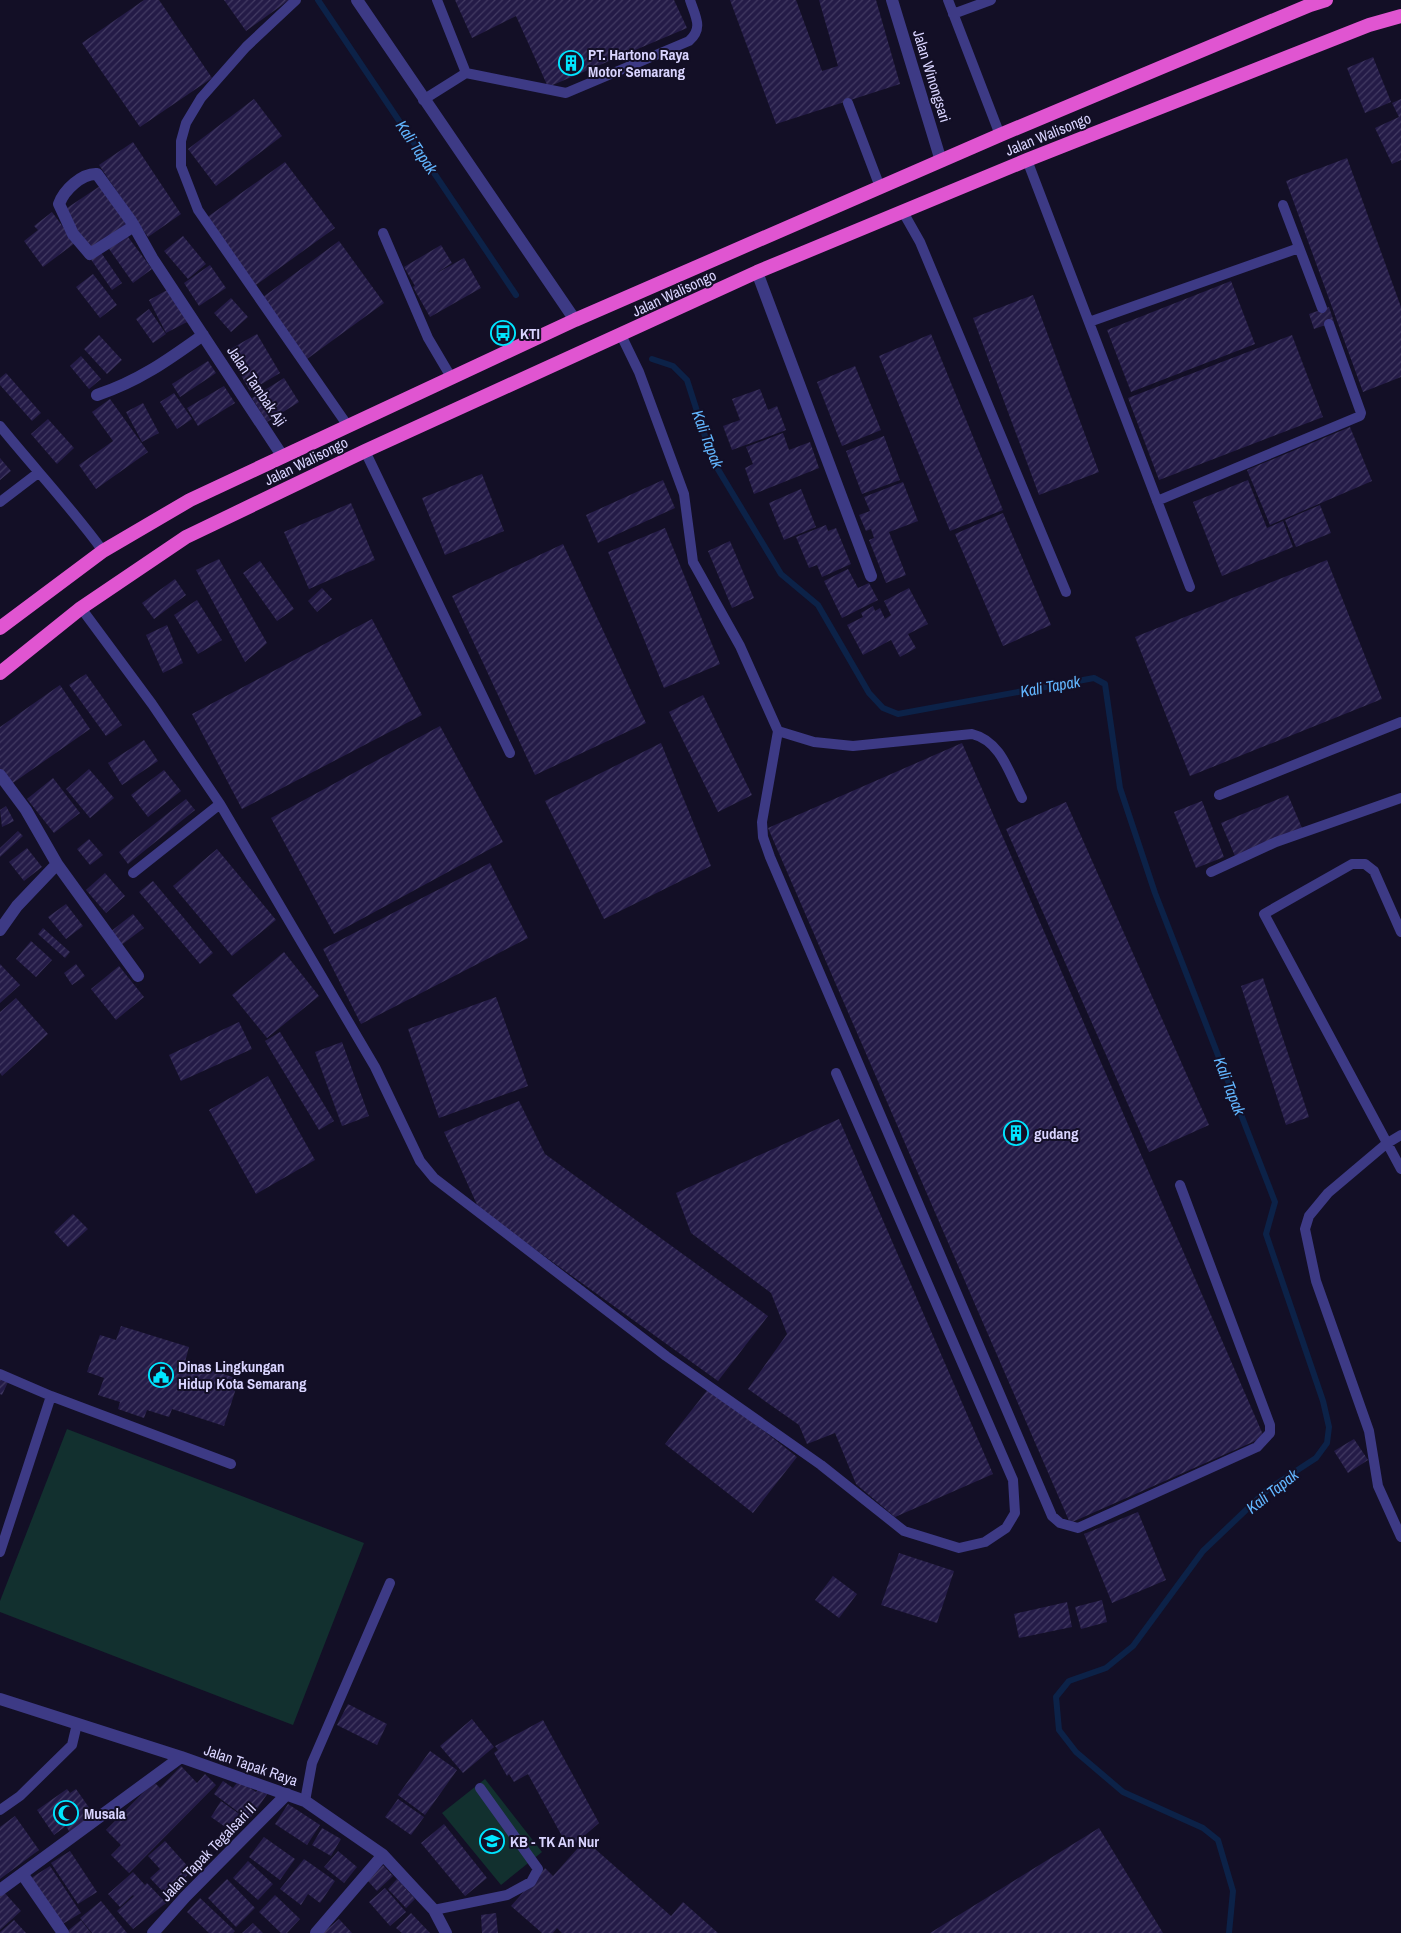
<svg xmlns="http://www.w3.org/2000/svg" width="1401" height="1933" font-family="'Archivo Narrow',sans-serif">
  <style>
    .pitch { fill: #12302f }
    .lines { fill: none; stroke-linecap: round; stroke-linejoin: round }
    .stream { stroke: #0c2248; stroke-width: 6 }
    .building { fill: url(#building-hatch) }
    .service { stroke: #3d3a85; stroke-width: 10 }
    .minor { stroke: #3d3a85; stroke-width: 12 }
    .trunk { stroke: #e055d1; stroke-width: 14 }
    .labels { text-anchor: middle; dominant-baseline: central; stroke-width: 4; stroke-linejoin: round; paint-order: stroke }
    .poi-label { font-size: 15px; font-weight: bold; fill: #d9d4ff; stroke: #130f26; text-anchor: start }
    .street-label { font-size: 15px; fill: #d9d4ff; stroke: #130f26 }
    .water-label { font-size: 16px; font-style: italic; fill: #62b6ff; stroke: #130f26 }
  </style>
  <defs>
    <pattern id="building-hatch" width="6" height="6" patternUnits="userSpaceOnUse" patternTransform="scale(1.25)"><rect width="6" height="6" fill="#241b47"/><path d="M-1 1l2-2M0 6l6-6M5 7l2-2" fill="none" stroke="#433b63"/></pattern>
  </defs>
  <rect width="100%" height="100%" fill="#130f26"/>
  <path class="pitch" d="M67,1429L364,1543L293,1725L0,1612V1601Z
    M485,1779L542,1852L501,1885L442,1813Z"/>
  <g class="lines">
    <path class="stream" d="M318,0L516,295
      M652,359L673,366L687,380L713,461L781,574L818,605L869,693L883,708L898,714L1094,678L1105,684L1120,788L1155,893L1275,1202L1266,1234L1323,1401L1329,1427L1327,1443L1316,1458L1267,1490L1203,1551L1133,1646L1106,1668L1069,1681L1056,1697L1059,1730L1076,1752L1123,1792L1203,1828L1218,1840L1233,1891L1229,1933"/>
  </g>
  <path class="building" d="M144,0H159L212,78L140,127L82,43Z
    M224,0H289L246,31Z
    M455,0H674L687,28L548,87L516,16L472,38Z
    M730,0H796L822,71L838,66L819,0H876L900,84L776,124Z
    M1373,57L1391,102L1365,113L1347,68Z
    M254,99L282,136L216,186L188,149Z
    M1401,99V160L1392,164L1375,128L1399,117L1392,103Z
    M133,142L181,214L148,237L99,165Z
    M1347,158L1401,307V377L1363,392L1286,181Z
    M285,162L335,228L256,285L206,218Z
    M103,184L131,224L91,250L64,210Z
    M52,212L75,243L43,267L24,241L38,230L34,226Z
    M125,233L152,269L133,283L107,246Z
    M183,236L206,264L188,279L164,251Z
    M339,241L384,303L307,359L263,297Z
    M441,245L452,263L435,274L464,258L481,288L430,317L413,287L415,286L404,267Z
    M100,251L122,283L112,290L90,258Z
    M210,265L226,288L199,306L184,283Z
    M93,274L117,305L100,318L76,287Z
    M1231,281L1255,344L1131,392L1107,330Z
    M169,289L187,322L166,333L149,300Z
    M1033,295L1099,472L1039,495L973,318Z
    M231,298L248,317L231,332L214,313Z
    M1329,307L1334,322L1314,329L1309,314Z
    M149,309L166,334L153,343L136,319Z
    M257,334L280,373L250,391L227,351Z
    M931,334L1003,510L950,531L879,356Z
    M99,335L122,360L107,374L84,349Z
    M1292,335L1323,417L1159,480L1128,398Z
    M81,356L101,379L89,389L70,366Z
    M208,361L216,373L180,397L172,384Z
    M855,366L881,430L842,446L817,382Z
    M6,373L41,413L32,421L0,385V378Z
    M284,378L299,402L267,422L252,398Z
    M224,386L235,403L198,426L187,408Z
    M760,389L768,410L777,406L786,430L732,450L723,426L740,420L732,399Z
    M174,393L192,419L177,429L160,402Z
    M110,399L148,452L96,489L79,465L113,441L92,412Z
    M143,403L159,433L142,442L126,412Z
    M48,419L74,448L57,464L31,434Z
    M1350,427L1372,481L1270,525L1247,470Z
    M783,433L789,450L810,442L819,468L754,494L745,468L753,464L746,447Z
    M884,436L900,480L862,494L846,451Z
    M0,458L11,471L0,480Z
    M482,474L504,531L445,555L422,498Z
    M663,480L675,508L598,543L586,515Z
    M1248,480L1267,528L1283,521L1293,547L1222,576L1193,502Z
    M903,482L918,521L889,532L906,575L886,583L869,540L874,538L871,529L866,531L859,515L870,511L864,497Z
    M801,489L816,527L784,540L769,503Z
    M351,503L375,560L309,589L284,532Z
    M1320,505L1331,533L1296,547L1285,520Z
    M1003,513L1051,625L1003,646L955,534Z
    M826,525L828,531L836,528L851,564L822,577L817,565L809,568L796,537Z
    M665,528L720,664L664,688L608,552Z
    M730,541L754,598L732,608L708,551Z
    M563,544L646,723L535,775L452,596Z
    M219,559L267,643L245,662L196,570Z
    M1327,560L1382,699L1190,776L1135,637Z
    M260,561L294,609L277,621L243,573Z
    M848,569L858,588L869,583L878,600L842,618L824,581Z
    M175,579L186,595L154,619L142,603Z
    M322,588L332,599L317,612L308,601Z
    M909,588L928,624L908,634L916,648L900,657L891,640L863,655L847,625L863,617L861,613L873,606L875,611L880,608L885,619L891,615L884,601Z
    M197,600L222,640L198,654L174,615Z
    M372,619L422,715L242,809L192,714Z
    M167,625L183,663L163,673L146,635Z
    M86,674L122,725L106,736L69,685Z
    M60,685L90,729L10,785L0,770V727Z
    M703,695L752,795L718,812L669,712Z
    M440,726L503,842L334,934L271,818Z
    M144,740L158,761L122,785L108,763Z
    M661,743L711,866L604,919L545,801Z
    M962,743L1264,1437L1070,1523L768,828Z
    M89,769L114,798L90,818L66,789Z
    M164,770L181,791L148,817L131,795Z
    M53,778L80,813L54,833L27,799Z
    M1288,795L1302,828L1235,856L1221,823Z
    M186,799L195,810L128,864L119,852Z
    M1202,801L1224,857L1196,868L1174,812Z
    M1066,802L1209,1125L1149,1152L1006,829Z
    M6,806L14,821L2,827L0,810Z
    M18,831L23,836L0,857V848Z
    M89,839L103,855L90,865L77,849Z
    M27,848L42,867L24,881L9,862Z
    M217,849L276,920L232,956L173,886Z
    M490,863L528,938L361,1024L323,949Z
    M105,873L125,896L106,913L86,890Z
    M153,881L213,953L200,964L139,892Z
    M66,904L83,926L66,939L48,917Z
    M133,914L144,928L120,946L110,932Z
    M43,928L70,952L65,958L38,934Z
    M31,941L52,960L36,977L16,959Z
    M284,952L319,996L267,1038L232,995Z
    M0,964L20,985L0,1003Z
    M76,964L85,976L72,985L64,973Z
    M119,966L144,997L116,1020L91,989Z
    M1263,978L1309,1117L1286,1125L1241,986Z
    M496,997L528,1086L439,1118L408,1029Z
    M16,998L48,1034L2,1076L0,1073V1012Z
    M239,1022L252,1049L181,1081L169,1055Z
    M280,1032L334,1121L319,1130L265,1041Z
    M342,1042L369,1116L342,1126L315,1052Z
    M268,1076L315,1160L256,1194L209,1110Z
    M519,1101L545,1154L768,1316L718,1381L479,1209L444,1132Z
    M839,1119L993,1474L895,1517L856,1484L835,1433L807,1444L799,1425L748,1389L787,1334L771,1293L691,1233L676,1193Z
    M73,1214L88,1229L68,1247L54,1232Z
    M121,1326L189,1347L185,1362L239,1379L224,1426L172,1409L169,1417L147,1410L144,1418L118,1409L120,1402L98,1395L104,1378L87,1372L100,1335L116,1340Z
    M0,1379L8,1382L2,1395L0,1394Z
    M709,1388L797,1457L753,1513L665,1444Z
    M1354,1439L1368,1460L1348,1473L1334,1451Z
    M1138,1512L1166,1580L1112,1603L1084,1534Z
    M899,1553L954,1571L937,1623L881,1605Z
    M833,1576L857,1594L839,1618L815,1600Z
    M1102,1600L1107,1622L1081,1629L1075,1607Z
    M1067,1602L1072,1627L1019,1638L1014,1614Z
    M348,1704L387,1724L377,1745L337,1725Z
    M472,1719L494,1747L463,1773L440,1746Z
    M543,1720L599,1823L569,1849L528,1774L514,1782L509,1774L507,1776L494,1753L498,1750L495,1746Z
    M430,1751L457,1770L425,1815L398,1795Z
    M181,1766L197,1783L205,1774L216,1785L129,1873L111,1855L121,1845L106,1830L154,1782L160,1788Z
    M239,1780L256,1792L260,1787L268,1793L249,1820L214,1794L223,1781L233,1788Z
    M67,1789L70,1793L76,1789L95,1816L70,1833L66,1826L54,1835L37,1810Z
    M398,1799L424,1817L411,1835L385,1817Z
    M221,1801L245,1818L234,1833L211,1817Z
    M288,1804L320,1825L307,1845L275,1824Z
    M15,1816L39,1850L0,1879V1827Z
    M444,1824L487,1878L465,1896L421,1843Z
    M322,1828L341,1839L331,1856L312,1845Z
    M1099,1828L1163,1933H930Z
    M264,1837L295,1859L280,1880L249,1857Z
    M585,1840L671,1916L683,1902L718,1933H562L557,1928L553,1933H542L511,1906L545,1868L553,1876Z
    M165,1841L192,1871L166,1895L150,1878L160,1869L148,1856Z
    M70,1851L97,1892L78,1904L51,1863Z
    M338,1851L357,1867L344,1883L324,1867Z
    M304,1859L335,1881L320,1903L308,1894L301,1905L280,1889Z
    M248,1861L273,1884L258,1900L233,1878Z
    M383,1865L393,1876L377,1891L367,1880Z
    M50,1866L81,1913L61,1925L31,1878Z
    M133,1872L145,1885L147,1883L166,1903L133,1929L117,1911L134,1896L133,1895L120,1907L108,1894Z
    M227,1879L255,1908L236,1927L208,1898Z
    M397,1879L415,1899L406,1908L388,1889Z
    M385,1888L406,1912L390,1926L369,1902Z
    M3,1891L21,1911L0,1930V1894Z
    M275,1895L300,1919L287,1933H281L259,1912Z
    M200,1898L235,1931L233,1933H209L187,1912Z
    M101,1901L127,1933H92L80,1918Z
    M411,1913L430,1933H402L396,1928Z
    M496,1913L498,1933H482L481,1915Z
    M339,1919L352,1933H323Z
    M14,1920L26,1933H0V1932Z
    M81,1920L91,1933H65Z
    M253,1923L263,1933H242Z"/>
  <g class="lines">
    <path class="service" d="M296,0L246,47L201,98L186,123L181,141V166L198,210L348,426
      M437,0L466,73
      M948,0L1000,135
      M953,14L991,0
      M423,100L466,73L566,93L689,41C704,28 695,16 690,0
      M848,103L880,187
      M1027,160L1190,587
      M1283,205L1322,308
      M903,212L920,242L1066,592
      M383,233L428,338L451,377
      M1089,322L1299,248
      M621,335L639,372L684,494L693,562L740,646L778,731L762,822L763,837L770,857L1052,1516L1060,1523L1078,1528L1257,1447L1270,1433V1425L1180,1185
      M0,426C34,468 71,507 103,551
      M365,451L510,753
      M1157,501L1360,416L1361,413L1329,324
      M0,502L38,473
      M81,608L152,704L220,804L375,1067L420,1161L434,1178L666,1356L821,1465L904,1531L959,1548L985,1542L1006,1528L1015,1513L1013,1480L836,1073
      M778,731L814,742L853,746L972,734C1001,741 1009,773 1022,798
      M1219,795L1401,722
      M1211,872L1276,842L1401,798
      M133,873L220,804
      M1401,932L1374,871L1365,864H1352L1264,914L1401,1169
      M1401,1135L1386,1144L1328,1193L1309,1216L1305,1229L1316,1281L1369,1431L1378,1486L1401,1537
      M0,1374L51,1396L231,1464
      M0,1552L51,1396
      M305,1801L312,1763L390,1583
      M0,1810L20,1796L72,1745L77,1724
      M434,1910L507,1895L531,1882L538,1869L480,1788"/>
    <path class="minor" d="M357,0L575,320
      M892,0L941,161
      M134,226L90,254L73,234L59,204C64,190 82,173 97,174L131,221L134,226L152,258L283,457
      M757,272L871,576
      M97,395C139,381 168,360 203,335
      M0,775L26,810L57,864L138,976
      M0,930L17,906L57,864
      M0,1699L181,1757L305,1801L383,1855L434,1910L446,1933
      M23,1875L63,1933
      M0,1890L181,1757
      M153,1933L185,1897L287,1794
      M316,1933L383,1855"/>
    <path class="trunk" d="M0,628L103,551L190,500L575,320L1000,135L1310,5L1326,0
      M0,673L81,608L186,537L365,451L757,272L1027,160L1369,25L1401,16"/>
  </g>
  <defs>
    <symbol id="building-ring" viewBox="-11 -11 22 22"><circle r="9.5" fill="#130f26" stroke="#00e5ff" stroke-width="1.5"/><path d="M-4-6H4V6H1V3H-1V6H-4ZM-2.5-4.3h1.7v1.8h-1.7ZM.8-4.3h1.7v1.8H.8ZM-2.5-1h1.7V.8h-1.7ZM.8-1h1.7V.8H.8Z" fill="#00e5ff"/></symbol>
    <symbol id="bus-ring" viewBox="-11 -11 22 22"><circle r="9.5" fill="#130f26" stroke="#00e5ff" stroke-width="1.5"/><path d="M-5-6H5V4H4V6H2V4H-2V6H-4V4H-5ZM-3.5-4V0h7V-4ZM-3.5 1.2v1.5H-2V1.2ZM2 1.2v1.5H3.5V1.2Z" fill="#00e5ff"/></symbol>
    <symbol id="civic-ring" viewBox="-11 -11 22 22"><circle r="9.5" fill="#130f26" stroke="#00e5ff" stroke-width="1.5"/><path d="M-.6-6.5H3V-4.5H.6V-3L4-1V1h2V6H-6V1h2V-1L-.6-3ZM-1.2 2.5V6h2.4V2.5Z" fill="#00e5ff"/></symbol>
    <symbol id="mosque-ring" viewBox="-11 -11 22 22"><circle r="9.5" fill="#130f26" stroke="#00e5ff" stroke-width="1.5"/><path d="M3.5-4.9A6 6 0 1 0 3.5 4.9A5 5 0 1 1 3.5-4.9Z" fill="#00e5ff"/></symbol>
    <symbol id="school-ring" viewBox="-11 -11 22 22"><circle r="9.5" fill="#130f26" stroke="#00e5ff" stroke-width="1.5"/><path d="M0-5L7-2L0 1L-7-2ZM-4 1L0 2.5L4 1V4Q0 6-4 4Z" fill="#00e5ff"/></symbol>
  </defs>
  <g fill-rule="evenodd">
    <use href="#building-ring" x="557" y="49" width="28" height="28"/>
    <use href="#bus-ring" x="489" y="319" width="28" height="28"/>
    <use href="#building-ring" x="1002" y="1119" width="28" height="28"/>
    <use href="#civic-ring" x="147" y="1361" width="28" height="28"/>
    <use href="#mosque-ring" x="52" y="1799" width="28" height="28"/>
    <use href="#school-ring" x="478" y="1827" width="28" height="28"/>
  </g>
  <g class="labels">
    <g class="poi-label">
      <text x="588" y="54">PT. Hartono Raya<tspan x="588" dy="17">Motor Semarang</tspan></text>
      <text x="520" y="333">KTI</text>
      <text x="1034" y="1133">gudang</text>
      <text x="178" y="1366">Dinas Lingkungan<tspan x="178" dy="17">Hidup Kota Semarang</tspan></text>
      <text x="84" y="1813">Musala</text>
      <text x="510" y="1841">KB - TK An Nur</text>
    </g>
    <g class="street-label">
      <text transform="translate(932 76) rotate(73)">Jalan Winongsari</text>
      <text transform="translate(1048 134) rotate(-22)">Jalan Walisongo</text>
      <text transform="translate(674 293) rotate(-25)">Jalan Walisongo</text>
      <text transform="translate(257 386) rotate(56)">Jalan Tambak Aji</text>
      <text transform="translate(306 461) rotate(-26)">Jalan Walisongo</text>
      <text transform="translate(251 1765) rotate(19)">Jalan Tapak Raya</text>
      <text transform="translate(208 1852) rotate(-46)">Jalan Tapak Tegalsari II</text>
    </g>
    <g class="water-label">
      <text transform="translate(417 147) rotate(56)">Kali Tapak</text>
      <text transform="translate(708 439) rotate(69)">Kali Tapak</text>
      <text transform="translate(1050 686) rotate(-10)">Kali Tapak</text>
      <text transform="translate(1230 1086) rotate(69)">Kali Tapak</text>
      <text transform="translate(1272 1491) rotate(-38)">Kali Tapak</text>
    </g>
  </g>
</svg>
